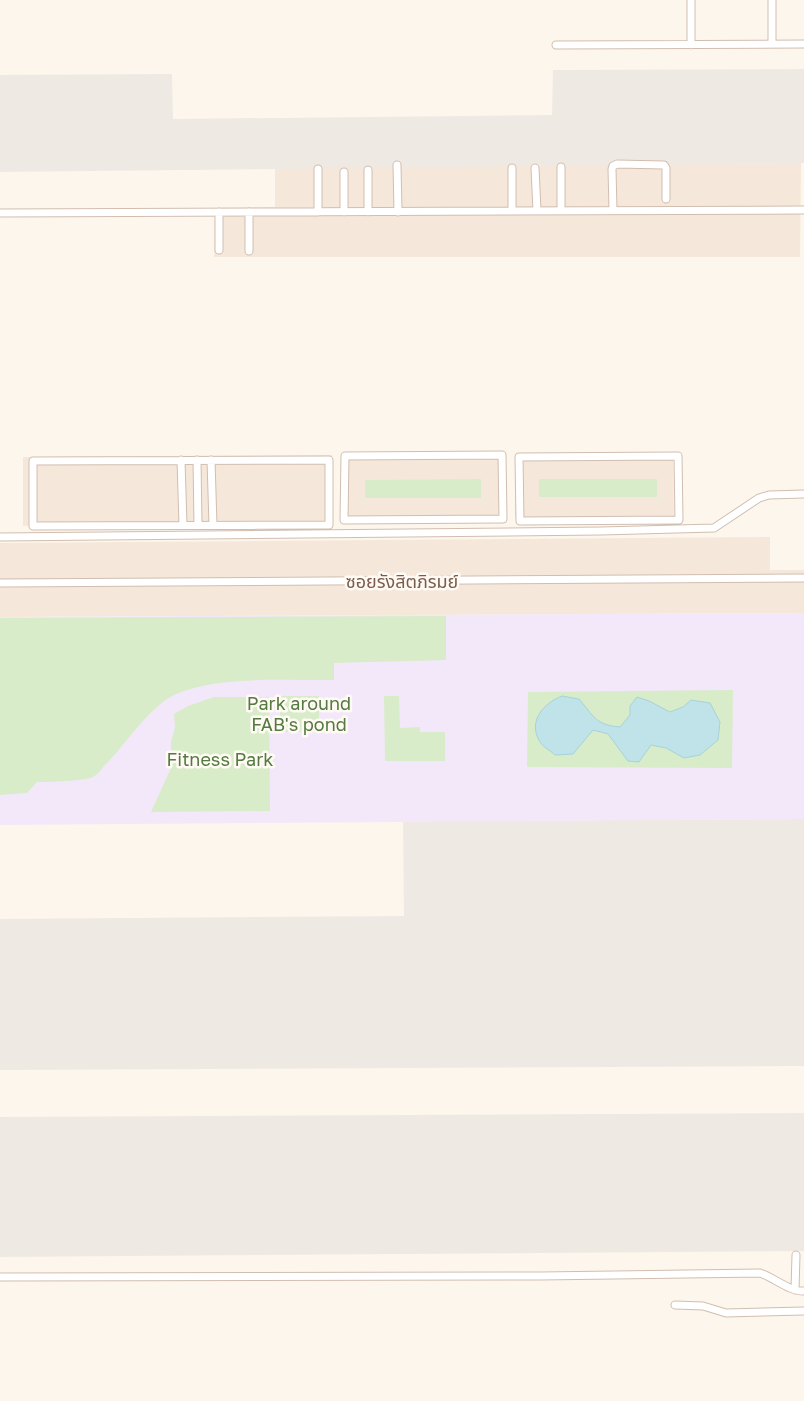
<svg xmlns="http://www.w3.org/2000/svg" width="804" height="1401" font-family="'Golos Text','Noto Sans Thai',sans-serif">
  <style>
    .residential { fill: #f5e8da }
    .industrial { fill: #efe9e4 }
    .education { fill: #f3e8fa }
    .green { fill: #d8ecc9 }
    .water { fill: #bfe3e8; stroke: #a5d3da }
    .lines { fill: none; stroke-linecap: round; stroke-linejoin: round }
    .street-casing { stroke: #d1beb0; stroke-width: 9 }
    .street { stroke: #fff; stroke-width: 7 }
    .labels { text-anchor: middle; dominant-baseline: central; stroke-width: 5; stroke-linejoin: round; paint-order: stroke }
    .street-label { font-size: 18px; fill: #7a5c4d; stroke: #fffaf3 }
    .park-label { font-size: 18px; fill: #537a41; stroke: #fffaf3 }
  </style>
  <rect width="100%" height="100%" fill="#fdf6ec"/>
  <path class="residential" d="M801,163L800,257H214L215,208L275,207V168Z
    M673,452L674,517H515L516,453Z
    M342,454H500L499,517L343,518Z
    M332,455V522L23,526V457Z
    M770,537V570H804V613L0,617V543Z"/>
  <path class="industrial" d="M804,69V163L0,172V75L172,74L173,119L552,115L553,70Z
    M804,819V1066L0,1070V919L404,916L403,821Z
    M804,1113V1251L0,1257V1117Z"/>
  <path class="education" d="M804,613V819L0,825V617Z"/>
  <path class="green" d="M481,479V498H365V480Z
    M539,479H657V497H539Z
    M446,616V660L334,663V680C284,681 221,675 176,694C149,706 125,746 104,766C101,770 97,775 93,777C86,781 47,782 37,782L27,793L0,795V618Z
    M733,690L732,768L527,767L528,692Z
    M280,696H319V732H280Z
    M384,696H399L400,728L420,727V732H445V761H385Z
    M214,697H269L270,811L151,812L171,768V742L175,727L174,714L188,706Z"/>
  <path class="water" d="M562,696L579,699C594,716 595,725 620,727L630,715V706L637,697L649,701L670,712L683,707L691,700L710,703L720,722L718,740L700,755L684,758L666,748L651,745L639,762L628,761L608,734L593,730L573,754L555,755C551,751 543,747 540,742C527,721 544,703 562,696Z"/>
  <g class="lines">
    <defs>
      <path id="street" d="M691,0V45
        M772,0V44
        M556,45L804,44
        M397,165L398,212
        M561,167V210
        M512,168V211
        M535,168L537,211
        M613,210L612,169L613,166L617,164L664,165L666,168V199
        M249,212V251
        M318,212V169
        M344,212V172
        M368,212V170
        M0,213L804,210
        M219,250V212
        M502,455L503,519L344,520L345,456Z
        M678,456L679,520L520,521L519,457Z
        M181,460L183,525
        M197,460L198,525
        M211,460L213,525
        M329,460V525L33,526V461Z
        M0,537L601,531L714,528L759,498L769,495L804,494
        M0,583L804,578
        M0,1277L541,1276L760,1273C775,1278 788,1291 804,1291
        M795,1290L796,1255
        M675,1305L703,1306L726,1313L804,1311"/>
    </defs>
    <use href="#street" class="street-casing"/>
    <use href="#street" class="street"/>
  </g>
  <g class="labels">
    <g class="street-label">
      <text x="402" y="581">ซอยรังสิตภิรมย์</text>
    </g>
    <g class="park-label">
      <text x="299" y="703">Park around<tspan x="299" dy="21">FAB's pond</tspan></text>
      <text x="220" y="759">Fitness Park</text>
    </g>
  </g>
</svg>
